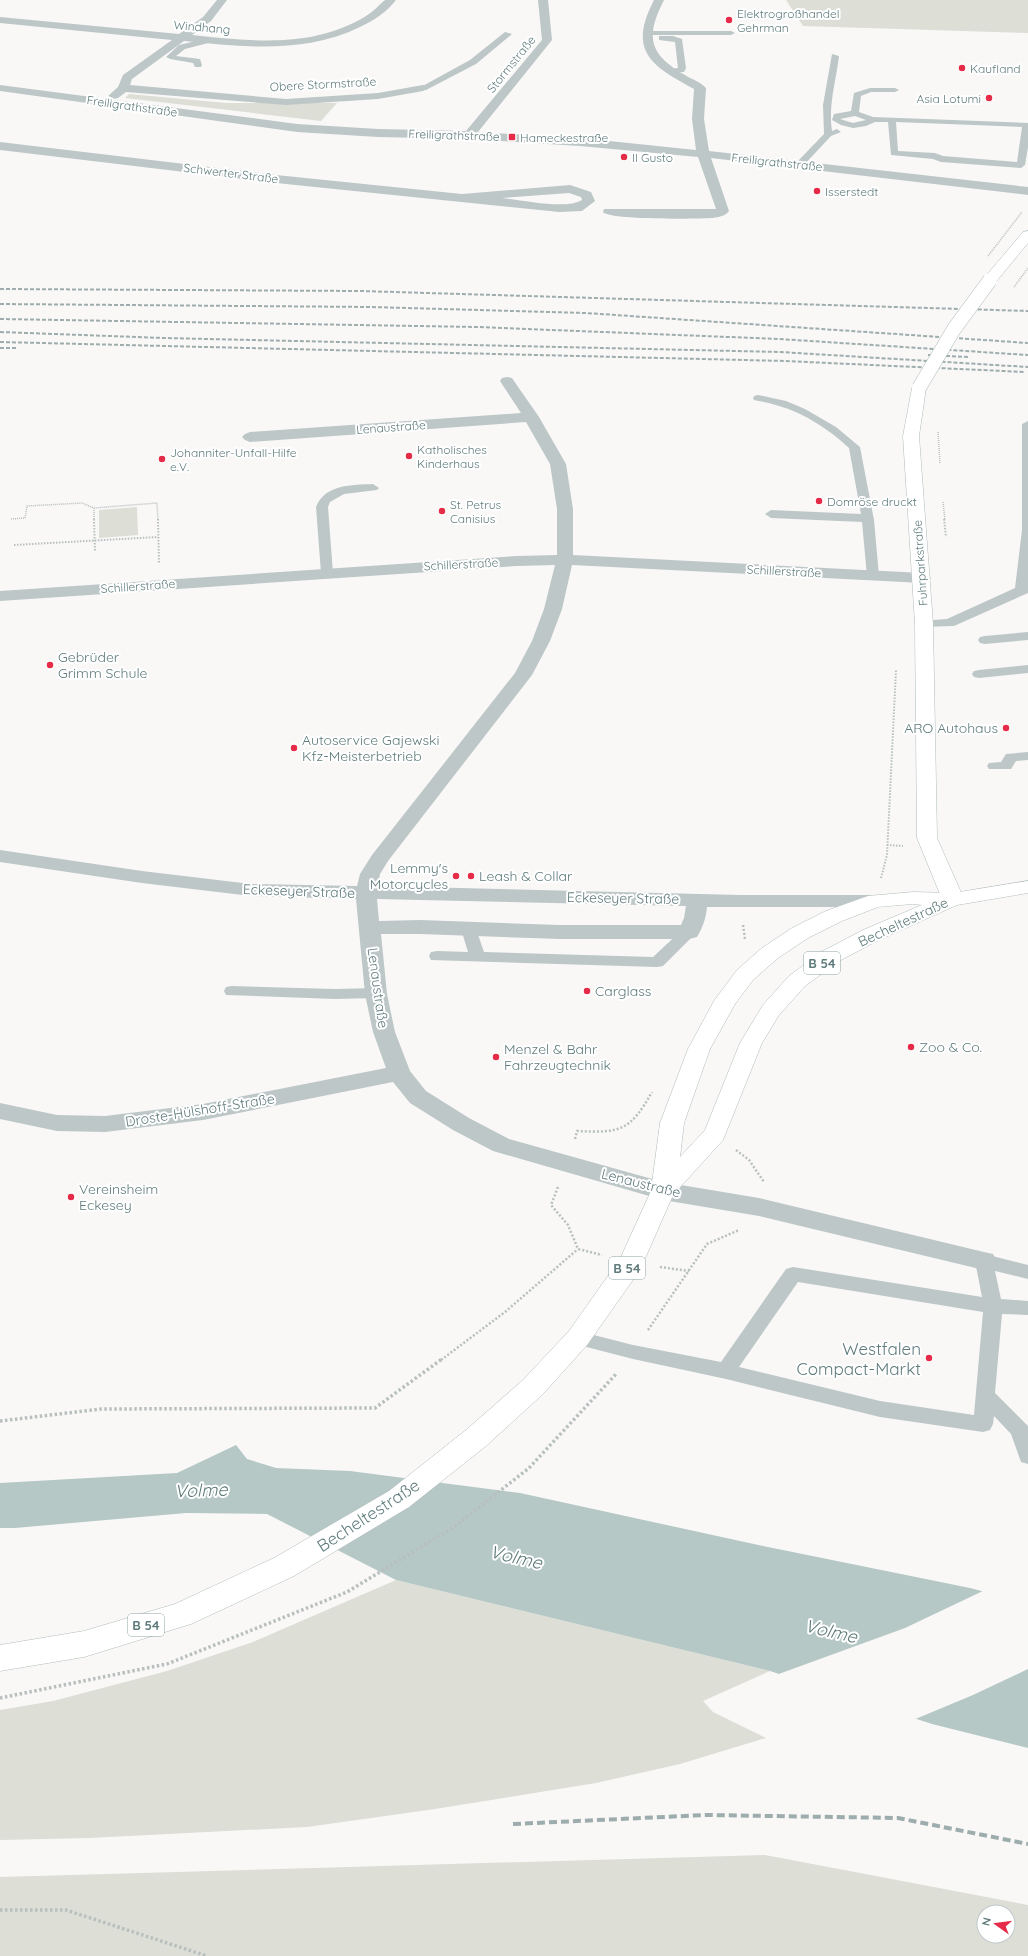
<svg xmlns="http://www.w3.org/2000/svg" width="1028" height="1956" font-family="Quicksand,sans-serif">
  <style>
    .green { fill: #ddded6; fill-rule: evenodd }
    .water { fill: #b5c8c5 }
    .pier { fill: #f9f8f7 }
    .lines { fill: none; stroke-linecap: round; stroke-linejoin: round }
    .secondary-casing { stroke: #b0bcbc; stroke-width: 1 }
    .primary-casing { stroke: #b1bbbc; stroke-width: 1 }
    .path-far3 { stroke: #b8bfbf; stroke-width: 1.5; stroke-dasharray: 1 1; stroke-linecap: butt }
    .path-far2 { stroke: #b8bfbf; stroke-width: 2; stroke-dasharray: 1.5 1.5; stroke-linecap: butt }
    .path-far1 { stroke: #b8bfbf; stroke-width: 2.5; stroke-dasharray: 2 2; stroke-linecap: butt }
    .path { stroke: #b8bfbf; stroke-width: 3.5; stroke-dasharray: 2.5 2.5; stroke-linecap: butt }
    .lane { fill: #bdc7c7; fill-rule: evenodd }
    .street { fill: #bdc7c7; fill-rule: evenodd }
    .secondary { fill: #fff; fill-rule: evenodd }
    .primary { fill: #fff; fill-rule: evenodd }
    .rail-far1 { stroke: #9dacac; stroke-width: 2; stroke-dasharray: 4 2; stroke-linecap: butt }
    .rail { stroke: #9dacac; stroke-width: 4; stroke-dasharray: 8 4; stroke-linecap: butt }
    .secondary-bridge-casing { stroke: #b0bcbc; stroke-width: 15; stroke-linecap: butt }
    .path-bridge { stroke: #b8bfbf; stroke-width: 1.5; stroke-dasharray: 1 1; stroke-linecap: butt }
    .secondary-bridge { stroke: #fff; stroke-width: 14 }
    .poi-dot { fill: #e62b49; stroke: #fff; stroke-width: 1.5 }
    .labels { text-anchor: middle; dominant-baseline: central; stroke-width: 4; stroke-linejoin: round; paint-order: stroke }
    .far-poi-label { font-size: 12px; fill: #5f7b7c; stroke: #fff; text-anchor: start }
    .far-street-label { font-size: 12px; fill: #5f7b7c; stroke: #fff }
    .shield { fill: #fff; stroke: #8fa3a3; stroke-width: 1 }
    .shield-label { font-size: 13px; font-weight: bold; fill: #5f7b7c }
    .poi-label { font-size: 14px; fill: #5f7b7c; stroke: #fff; text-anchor: start }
    .street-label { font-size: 14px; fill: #5f7b7c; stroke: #fff }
    .near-poi-label { font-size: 17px; fill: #5f7b7c; stroke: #fff; text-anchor: end }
    .near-street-label { font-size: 17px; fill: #5f7b7c; stroke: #fff }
    .near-water-label { font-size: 18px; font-style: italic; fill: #5f7c78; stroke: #fff }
  </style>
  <rect width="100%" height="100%" fill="#f9f8f7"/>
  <path class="green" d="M786,0H1028V33L803,26Z
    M129,94L226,103H337L321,121L125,98Z
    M137,507L138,535L99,538V510Z
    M396,1580L770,1671L703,1701L713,1712L766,1738L680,1764L596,1783L435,1809L307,1827L90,1838L0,1840V1710L53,1701L167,1671L253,1642Z
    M765,1855L1028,1905V1956H0V1877ZM984,1912H1008V1936H984Z"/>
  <path class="water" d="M236,1445L247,1459L276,1468L350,1471L520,1493L763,1546L970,1588L1028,1603V1748L932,1724L770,1671L396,1580L267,1514L186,1513L15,1528H0V1483L177,1473Z"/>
  <path class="pier" d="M985,1590L1028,1601V1669L973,1695L913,1720L776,1675L905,1628Z"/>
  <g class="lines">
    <defs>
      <path id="secondary" d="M1028,231V243L995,283H985L983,280L985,277L1023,232Z
        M919,384L924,385L926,388L919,436L933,624L937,838L964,899L960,904L953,905L946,904L942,899L917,838L915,624L903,436L912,388L914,385Z"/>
      <path id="primary" d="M1028,881V893L957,905L879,940L839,961L805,986L779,1015L762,1043L723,1140L673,1195L640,1270L587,1345L543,1394L486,1446L409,1507L294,1576L191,1624L84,1657L0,1671V1645L84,1631L175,1604L274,1558L389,1491L466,1430L523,1380L569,1331L620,1259L651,1191L660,1123L688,1049L714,1001L737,970L762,948L792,928L826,911L868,896L913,892L953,893ZM913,904L922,905L863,930L823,951L789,976L763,1005L740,1043L705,1130L680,1157L684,1123L710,1049L735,1004L753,980L778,958L808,938L842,921L878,907Z"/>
    </defs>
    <use href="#secondary" class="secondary-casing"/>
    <use href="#primary" class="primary-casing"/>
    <path class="path-far3" d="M938,432L940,463
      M943,502L945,520
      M94,508V520
      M11,519L25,518L27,506L82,503L94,508L157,503L158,520"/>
    <path class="path-far2" d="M94,519L95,551
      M158,519L159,563
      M944,519L946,537
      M14,545L158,537
      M887,845L903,846
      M881,878L887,855L896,670"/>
    <path class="path-far1" d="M743,925L745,939
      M575,1139L577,1131C621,1133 630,1131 652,1092
      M736,1150L749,1160L764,1182
      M558,1187L551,1205L568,1225L578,1249L602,1255
      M660,1267L689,1271
      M648,1330L707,1244L739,1230
      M441,1360L505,1312L578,1249"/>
    <path class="path" d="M0,1421L101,1409L375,1408L442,1359
      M0,1698L167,1664L347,1592L454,1527L529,1468L617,1373
      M0,1910H66L207,1956"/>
    <path class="lane" d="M645,31H731L735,33L731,35H645Z
      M505,32L512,34L476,64L426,90H423L419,88L470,60Z
      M659,36H673L682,39L686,68L684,72L668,73V69L678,68L675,42L659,40Z
      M209,38L213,40L212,42L185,49L176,56L200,59L202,65L201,67H195L193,63L170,59L166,57L179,45Z
      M832,54L839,56C836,81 828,106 832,131L837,129L841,132L831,136L803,166H797V162L824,134L823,105Z
      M870,88H895L899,90L895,92H871L861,96L859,112L873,117L1028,123V147L1025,165L1021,168L941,162L933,159L891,155L888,122H875L866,126L853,128L841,125L832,120L834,114L851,111L854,93ZM855,116L866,120L853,123L840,119ZM896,122L1022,127L1017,162L943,156L935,153L898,151Z
      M758,395L786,401L805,409L836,427L860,447L874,520L879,576L877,579H869L867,576L862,522L771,518L765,514L771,510L861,514L849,448C830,430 804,413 779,406C771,403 762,402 754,400L753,398L754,396Z
      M1028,421V593L954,626L919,627L918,624L919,621L947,619L1015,588L1022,530V424Z
      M373,484L379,488L377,490L344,494L330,502L328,507L333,573L327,577L323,576L321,573L316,507C325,484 352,485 373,484Z
      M1028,632V640L985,644L980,643L978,640L980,637L985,636Z
      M1028,665V673L979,678L974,677L972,674L974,671L979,670Z
      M1028,752V760L1016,761L1011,769H989L987,766L989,763L1001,762L1006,754Z
      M469,924L475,926L484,952L653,957L683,929L689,927L695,929L697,932L663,966L657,967L431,960L429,956L431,952L437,951L468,952L461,929L463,926Z
      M232,986L335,989L376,988L382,989L384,993L382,997L376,998L335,999L226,995L224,991L226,987Z
      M984,1254L1028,1265V1279L995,1271L1001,1299L1028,1301V1315L1002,1314L995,1393L1028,1426V1464L1021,1462L1011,1434L994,1416L993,1424L990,1430L983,1432L880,1417L726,1379L633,1359L571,1343L568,1338L571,1333L578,1331L633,1345L721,1362L786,1269L793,1267L982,1297L975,1261L977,1256ZM798,1282L983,1312L974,1415L880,1401L739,1367Z"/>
    <path class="street" d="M217,0H227L211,21L192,35C250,41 313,49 366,16C373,12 379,5 385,0H396C387,12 373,21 360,27C304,54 244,47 184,41L132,79L130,85L286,99L378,93L423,85L429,88L423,91L378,99L286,105L126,92L118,98L114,99L108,96L118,87L123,75L172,40L0,23V17L179,34L203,17Z
      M538,0H548L552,40L478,132L580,138L696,150L692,119L694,89C652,66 627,52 654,0H664C645,37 649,54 685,75C691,79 701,82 706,88L704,119L709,151L1028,187V195L711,158L729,211C726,216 718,217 713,218C699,219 608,220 603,212L604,209H716L698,157L580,146L469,139L378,137L297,132L0,91V85L297,124L378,129L466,131L542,40Z
      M0,142L276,175L462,194L570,185L591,192L595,201L582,211L559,212L276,183L0,150ZM569,193L581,197L582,200C566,210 523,200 502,198Z
      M507,377L512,378L514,381L539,417L566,464L573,509V555L922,573L928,574L931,578L928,582L922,583L572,565L562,609L550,641L532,675L388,861L380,874L378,886L740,895H875L882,896L886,901L882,906L875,907H707C706,918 703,927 697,937L689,939H560L420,934H381L387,994L395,1032L410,1071L426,1091L469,1118L509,1139L663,1182L759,1198L984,1252L993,1254L997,1261L993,1268L984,1270L759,1216L663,1200L493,1151L453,1130L410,1103L393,1082L203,1120L105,1132L57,1131L0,1119V1103L57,1115L105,1116L203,1104L386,1068L373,1032L365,994L356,899L251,896L142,883L0,862V850L142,871L251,884L357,886L360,874L372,855L515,673L532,641L544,609L555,565L517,566L0,601V591L517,556L557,555V509L550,464L526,422L250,442L245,440L242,437L245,434L250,432L521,413L500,381L502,378ZM377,899L686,906L684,918L681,925H560L420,920L379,921Z"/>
    <use href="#secondary" class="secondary"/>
    <use href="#primary" class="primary"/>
    <path class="rail-far1" d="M0,289L361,291L1028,311
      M0,304L371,307L586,313L1028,343
      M0,319L477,327L779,339L1028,355
      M0,332L164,338L780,352L1028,367
      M0,342L785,361L1025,372
      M0,348H16
      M928,355L968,357"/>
    <path class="rail" d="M513,1824L706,1815L898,1818L1028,1844"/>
    <defs>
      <path id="secondary-bridge" d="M919,388L954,329L990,280"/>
    </defs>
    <use href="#secondary-bridge" class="secondary-bridge-casing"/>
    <path class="path-bridge" d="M988,256L1022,212
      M1014,287L1028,268"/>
    <use href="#secondary-bridge" class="secondary-bridge"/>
  </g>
  <g class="poi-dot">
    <circle cx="729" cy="20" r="4"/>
    <circle cx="962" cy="68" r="4"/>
    <circle cx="989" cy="98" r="4"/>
    <rect x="508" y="133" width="8" height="8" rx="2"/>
    <circle cx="624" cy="157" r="4"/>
    <circle cx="817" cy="191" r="4"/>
    <circle cx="409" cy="456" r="4"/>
    <circle cx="162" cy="459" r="4"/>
    <circle cx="819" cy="501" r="4"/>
    <circle cx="442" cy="511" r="4"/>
    <circle cx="50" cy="665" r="4"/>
    <circle cx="1006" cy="728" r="4"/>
    <circle cx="294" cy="748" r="4"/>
    <circle cx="456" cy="876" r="4"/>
    <circle cx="471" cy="876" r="4"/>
    <circle cx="587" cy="991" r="4"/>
    <circle cx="911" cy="1047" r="4"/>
    <circle cx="496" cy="1057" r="4"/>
    <circle cx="71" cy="1197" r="4"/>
    <circle cx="929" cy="1358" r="4"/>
  </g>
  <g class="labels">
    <g class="far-poi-label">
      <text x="737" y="13">Elektrogroßhandel<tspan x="737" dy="14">Gehrman</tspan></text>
      <text x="970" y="68">Kaufland</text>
      <text x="981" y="98" text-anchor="end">Asia Lotumi</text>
      <text x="520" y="137">Hameckestraße</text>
      <text x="632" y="157">Il Gusto</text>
      <text x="825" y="191">Isserstedt</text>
      <text x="417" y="449">Katholisches<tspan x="417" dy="14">Kinderhaus</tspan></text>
      <text x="170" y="452">Johanniter-Unfall-Hilfe<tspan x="170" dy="14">e.V.</tspan></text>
      <text x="827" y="501">Domröse druckt</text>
      <text x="450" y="504">St. Petrus<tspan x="450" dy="14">Canisius</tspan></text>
    </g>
    <g class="far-street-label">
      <text transform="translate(202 27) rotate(5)">Windhang</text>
      <text transform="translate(511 64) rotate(-51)">Stormstraße</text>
      <text transform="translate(323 84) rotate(-3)">Obere Stormstraße</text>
      <text transform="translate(132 106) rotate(8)">Freiligrathstraße</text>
      <text transform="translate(454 135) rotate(2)">Freiligrathstraße</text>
      <text transform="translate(777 162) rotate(6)">Freiligrathstraße</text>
      <text transform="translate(231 173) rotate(7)">Schwerter Straße</text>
      <text transform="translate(391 427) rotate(-4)">Lenaustraße</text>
      <text transform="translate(920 563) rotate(-94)">Fuhrparkstraße</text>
      <text transform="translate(461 564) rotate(-3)">Schillerstraße</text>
      <text transform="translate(784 571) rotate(3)">Schillerstraße</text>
      <text transform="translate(138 586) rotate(-4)">Schillerstraße</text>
    </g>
    <g class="shield">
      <rect x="804" y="952" width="36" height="22" rx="3"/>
      <rect x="609" y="1257" width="36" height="22" rx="3"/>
      <rect x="128" y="1614" width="36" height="22" rx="3"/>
    </g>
    <g class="shield-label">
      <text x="822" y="963">B 54</text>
      <text x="627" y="1268">B 54</text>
      <text x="146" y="1625">B 54</text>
    </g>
    <g class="poi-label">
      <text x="58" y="657">Gebrüder<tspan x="58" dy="16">Grimm Schule</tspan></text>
      <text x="998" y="728" text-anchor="end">ARO Autohaus</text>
      <text x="302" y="740">Autoservice Gajewski<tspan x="302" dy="16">Kfz-Meisterbetrieb</tspan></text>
      <text x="448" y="868" text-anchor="end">Lemmy's<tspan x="448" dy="16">Motorcycles</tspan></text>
      <text x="479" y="876">Leash &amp; Collar</text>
      <text x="595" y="991">Carglass</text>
      <text x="919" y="1047">Zoo &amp; Co.</text>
      <text x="504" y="1049">Menzel &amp; Bahr<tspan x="504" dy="16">Fahrzeugtechnik</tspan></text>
      <text x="79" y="1189">Vereinsheim<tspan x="79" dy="16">Eckesey</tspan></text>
    </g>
    <g class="street-label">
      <text transform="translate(299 891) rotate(2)">Eckeseyer Straße</text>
      <text transform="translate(623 898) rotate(1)">Eckeseyer Straße</text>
      <text transform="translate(903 922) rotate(-25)">Becheltestraße</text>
      <text transform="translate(378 988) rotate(82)">Lenaustraße</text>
      <text transform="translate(200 1110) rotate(-9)">Droste-Hülshoff-Straße</text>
      <text transform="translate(641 1183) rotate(14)">Lenaustraße</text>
    </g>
    <g class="near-poi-label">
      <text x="921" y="1348">Westfalen<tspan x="921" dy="20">Compact-Markt</tspan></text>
    </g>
    <g class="near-street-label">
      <text transform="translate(368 1515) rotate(-33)">Becheltestraße</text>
    </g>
    <g class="near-water-label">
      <text transform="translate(201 1490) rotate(-2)">Volme</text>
      <text transform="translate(516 1557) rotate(13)">Volme</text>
      <text transform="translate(831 1631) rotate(13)">Volme</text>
    </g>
  </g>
  <g transform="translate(996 1924) rotate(284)"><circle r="19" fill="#ffffff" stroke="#bfcacb"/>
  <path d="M0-3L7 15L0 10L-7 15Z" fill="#e62b49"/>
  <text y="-6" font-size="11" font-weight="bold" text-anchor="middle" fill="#5f7b7c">N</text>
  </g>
</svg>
